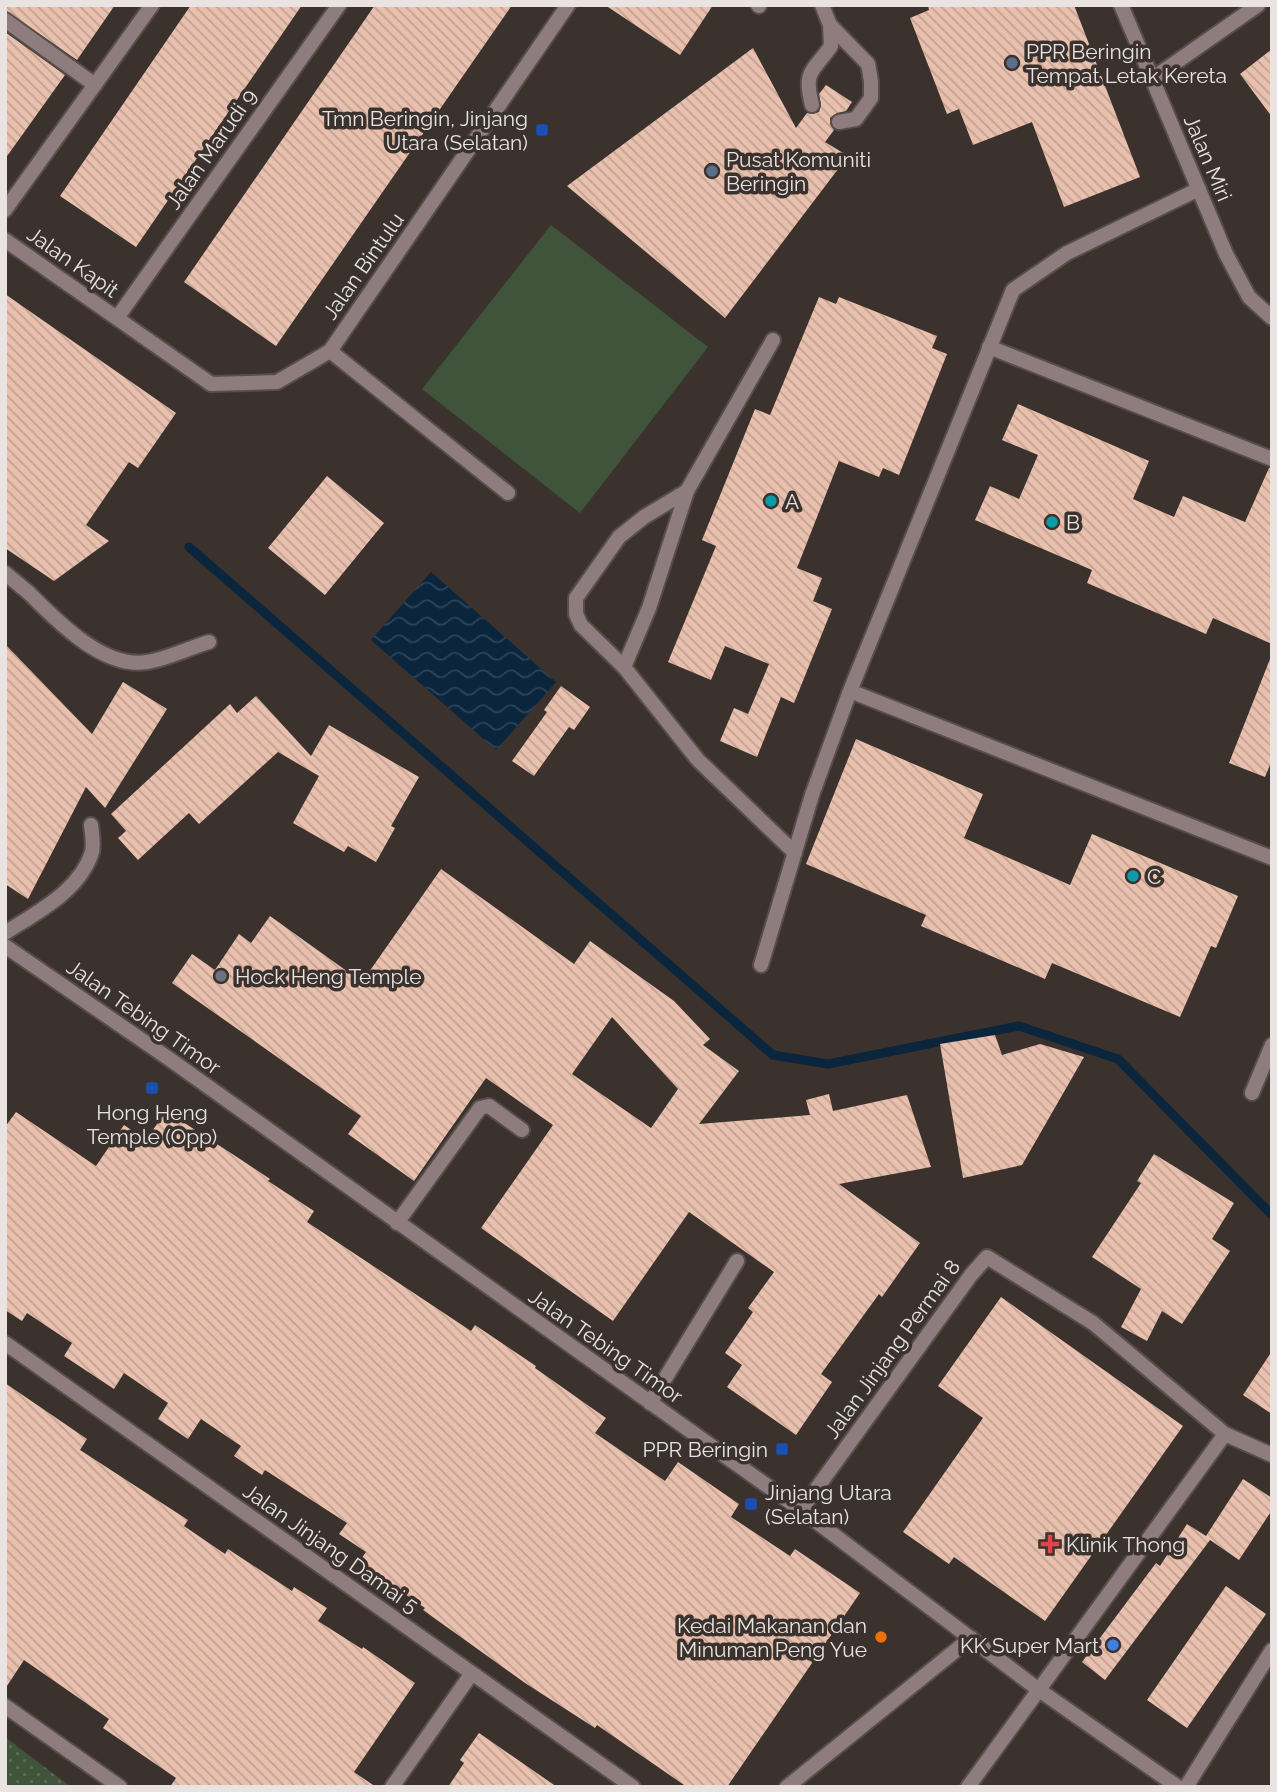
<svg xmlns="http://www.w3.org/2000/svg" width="1277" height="1792" font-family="Raleway,sans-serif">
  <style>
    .grass { fill: url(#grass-dots) }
    .garden { fill: #40543b }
    .water { fill: url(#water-waves) }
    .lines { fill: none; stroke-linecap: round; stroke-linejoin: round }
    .stream { stroke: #0a253c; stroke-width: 9 }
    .building { fill: url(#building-back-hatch); fill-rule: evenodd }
    .service-casing { stroke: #574e4b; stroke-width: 18 }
    .minor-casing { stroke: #574e4b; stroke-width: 18 }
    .service { stroke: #8f7c7f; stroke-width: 14 }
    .minor { stroke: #8f7c7f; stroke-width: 14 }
    .service-dot { fill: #5c6f8a; stroke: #3b322e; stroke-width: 2.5 }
    .transit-dot { fill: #1a4fb4; stroke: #3b322e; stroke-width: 2.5 }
    .culture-dot { fill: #0f9aa8; stroke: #3b322e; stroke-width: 2.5 }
    .worship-dot { fill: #6b7280; stroke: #3b322e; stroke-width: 2.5 }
    .health-dot { fill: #e0444e; stroke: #3b322e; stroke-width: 2.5 }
    .food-dot { fill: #e8710a; stroke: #3b322e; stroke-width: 2.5 }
    .shop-dot { fill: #3f7fe0; stroke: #3b322e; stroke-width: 2.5 }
    .labels { text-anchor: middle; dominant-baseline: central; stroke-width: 7; stroke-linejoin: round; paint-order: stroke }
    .poi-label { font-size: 21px; fill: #e9e3e1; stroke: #3b322e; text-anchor: start }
    .street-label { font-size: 21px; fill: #e9e3e1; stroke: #3b322e }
  </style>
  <defs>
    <pattern id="grass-dots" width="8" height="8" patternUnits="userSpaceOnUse" patternTransform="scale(1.75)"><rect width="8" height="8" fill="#40543b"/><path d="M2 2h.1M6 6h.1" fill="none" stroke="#5c6c57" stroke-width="1.8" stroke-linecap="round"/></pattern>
    <pattern id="water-waves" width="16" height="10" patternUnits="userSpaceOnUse" patternTransform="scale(1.75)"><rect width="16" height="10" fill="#0a253c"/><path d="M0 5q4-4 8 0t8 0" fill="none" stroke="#2e4458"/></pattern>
    <pattern id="building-back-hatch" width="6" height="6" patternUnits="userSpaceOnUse" patternTransform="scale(1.75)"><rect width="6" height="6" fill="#e9c0ad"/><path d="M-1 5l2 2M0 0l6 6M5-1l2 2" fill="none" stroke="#c0a193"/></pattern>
  </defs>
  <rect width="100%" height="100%" fill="#3b322e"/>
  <path class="grass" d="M5,1737L71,1787H5Z"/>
  <path class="garden" d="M551,225L708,347L580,513L422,389Z"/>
  <path class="water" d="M431,572L556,682L496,750L371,640Z"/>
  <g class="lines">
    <path class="stream" d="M189,547L773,1055L828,1064L1019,1026L1118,1059L1272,1215"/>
  </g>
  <path class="building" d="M5,5H115L77,60L5,10Z
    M191,5H302L136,247L60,196Z
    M375,5H512L276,346L184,282Z
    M605,5H713L680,55Z
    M928,5H1074L1140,177L1064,207L1032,122L973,145L959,109L947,114L910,18L929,10Z
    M5,32L65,75L5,159Z
    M753,48L796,128L807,113L813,114L819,112L821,104L819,94L826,85L852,102L846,111L837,113L830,118V124L834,130L825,142L848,156L725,318L567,186Z
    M1272,49V117L1240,74Z
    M5,294L176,413L138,468L129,462L86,525L109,541L54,581L5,548Z
    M819,297L836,304L839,297L937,336L932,348L947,354L899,475L883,468L879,477L839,461L797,568L822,578L813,601L832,609L794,703L781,697L757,757L720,741L734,708L748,714L769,664L725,646L711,680L668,662L716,546L702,540L755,409L770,415Z
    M1018,404L1149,461L1133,499L1174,517L1183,496L1245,522L1269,468H1272V644L1213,618L1206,634L1087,583L1092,570L975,520L990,486L1019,499L1038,455L1002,440Z
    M327,476L384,523L325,595L268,548Z
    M5,644L92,734L123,682L167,709L105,808L86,787L28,899L5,884Z
    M1270,659L1272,760L1265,777L1229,763Z
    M561,686L590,707L574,730L569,727L534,776L512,761L547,712L544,710Z
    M256,696L311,756L329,725L419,777L391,826L395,828L376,862L348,846L344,852L293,823L319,776L278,752L199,824L189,813L138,860L118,838L126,831L111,814L230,704L237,713Z
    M856,739L983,794L964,838L1070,885L1092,834L1238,896L1216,948L1211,946L1180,1017L1052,963L1045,979L921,926L926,915L806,864Z
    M441,869L574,964L590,941L674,1001L710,1039L703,1045L739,1071L699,1124L810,1115L806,1100L829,1094L833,1111L907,1095L931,1167L839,1184L920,1243L882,1297L879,1294L821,1374L832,1382L796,1435L727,1387L742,1365L725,1353L753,1312L748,1308L774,1272L689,1212L613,1321L481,1228L553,1125L486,1078L414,1181L348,1134L361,1116L172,983L192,954L215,970L239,934L251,943L270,916L362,982ZM612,1017L678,1089L651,1128L572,1074Z
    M995,1035L1002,1055L1040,1044L1084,1057L1022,1165L963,1178L940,1044Z
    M166,1111L240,1159L270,1179L268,1181L314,1211L307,1222L471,1331L475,1325L536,1366L535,1368L606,1418L595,1433L665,1481L678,1462L739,1504L731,1517L790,1556L795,1549L860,1593L727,1787H687L597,1725L595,1728L525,1683L423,1610L425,1608L359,1562L366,1552L339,1534L347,1523L265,1470L262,1475L234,1456L241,1446L201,1419L188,1439L158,1419L168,1403L124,1373L114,1389L64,1356L72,1343L27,1313L22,1321L5,1310V1127L16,1112L96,1166L124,1125L146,1140Z
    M1154,1154L1234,1203L1212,1239L1230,1251L1182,1324L1162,1311L1147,1341L1121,1327L1141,1289L1092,1257L1141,1183L1137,1181Z
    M1001,1297L1183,1426L1045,1621L954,1557L949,1564L903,1532L983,1418L938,1386Z
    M1272,1351V1414L1243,1395Z
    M5,1383L87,1439L80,1450L188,1520L184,1526L225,1554L228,1549L292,1591L294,1587L327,1608L318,1621L362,1649L363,1647L415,1683L354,1772L376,1787H170L176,1778L103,1728L109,1719L24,1660L5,1689Z
    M1243,1479L1272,1498V1510L1239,1560L1210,1540L1105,1680L1082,1662L1156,1563L1160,1566L1187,1524L1206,1536Z
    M1226,1586L1266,1614L1187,1728L1147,1700Z
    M479,1733L557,1787H448L464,1763L460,1760Z"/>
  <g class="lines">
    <defs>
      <path id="service" d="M822,5L830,25L868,64L871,81V98L856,119L839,122
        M1121,5L1226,254L1249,297L1272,318
        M1152,79L1258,5
        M812,105C803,70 813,72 831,46L830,25
        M773,340L687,491L649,608L624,667L698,760L795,853
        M989,347L1272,459
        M330,351L508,493
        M29,593C57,621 103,669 147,662C167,659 189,648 209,642
        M624,667L581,625L576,614V598L619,537L644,517L687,491
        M850,691L1272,858
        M5,933C37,912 80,891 92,852C94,844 92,833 91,825
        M761,965L812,795L850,691L1013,290L1067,253L1199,189
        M1252,1093L1272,1045
        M397,1223L480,1108L489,1106L522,1130
        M650,1403L737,1261
        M1186,1787L1272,1650"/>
      <path id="minor" d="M758,5L759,6
        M5,20L95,85
        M5,210L152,5
        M5,240L211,384L277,382L330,351L568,5
        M117,318L339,5
        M5,573L29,593
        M5,946L168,1058L801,1510L1039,1690L1178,1787
        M5,1343L633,1787
        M801,1510L971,1275L987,1257L1093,1323L1225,1434L1272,1455
        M5,1706L120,1787
        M392,1787L472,1673
        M787,1787L971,1638
        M968,1787L1225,1434"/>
    </defs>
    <use href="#service" class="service-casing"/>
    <use href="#minor" class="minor-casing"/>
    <use href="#service" class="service"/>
    <use href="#minor" class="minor"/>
  </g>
  <g class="service-dot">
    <circle cx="1012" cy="63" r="7"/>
    <circle cx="712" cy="171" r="7"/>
  </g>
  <g class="transit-dot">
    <rect x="535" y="123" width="14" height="14" rx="3.5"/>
    <rect x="145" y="1081" width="14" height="14" rx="3.5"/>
    <rect x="775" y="1442" width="14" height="14" rx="3.5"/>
    <rect x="744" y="1497" width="14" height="14" rx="3.5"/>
  </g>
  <g class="culture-dot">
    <circle cx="771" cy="501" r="7"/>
    <circle cx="1052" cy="522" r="7"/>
    <circle cx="1133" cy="876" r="7"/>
  </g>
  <circle class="worship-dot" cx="221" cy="976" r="7"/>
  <path class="health-dot" d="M1046.5 1533.5h7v7h7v7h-7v7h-7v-7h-7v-7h7z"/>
  <circle class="food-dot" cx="881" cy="1637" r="7"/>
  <circle class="shop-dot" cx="1113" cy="1645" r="7"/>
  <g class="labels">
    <g class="poi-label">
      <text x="1026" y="51">PPR Beringin<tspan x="1026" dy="24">Tempat Letak Kereta</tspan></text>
      <text x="528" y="118" text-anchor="end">Tmn Beringin, Jinjang<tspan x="528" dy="24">Utara (Selatan)</tspan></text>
      <text x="726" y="159">Pusat Komuniti<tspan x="726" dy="24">Beringin</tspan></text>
      <text x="785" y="501">A</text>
      <text x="1066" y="522">B</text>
      <text x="1147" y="876">C</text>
      <text x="235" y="976">Hock Heng Temple</text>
      <text x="152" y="1112" text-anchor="middle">Hong Heng<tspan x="152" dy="24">Temple (Opp)</tspan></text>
      <text x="768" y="1449" text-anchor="end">PPR Beringin</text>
      <text x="765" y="1492">Jinjang Utara<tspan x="765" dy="24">(Selatan)</tspan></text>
      <text x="1066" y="1544">Klinik Thong</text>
      <text x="867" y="1625" text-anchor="end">Kedai Makanan dan<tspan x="867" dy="24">Minuman Peng Yue</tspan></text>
      <text x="1099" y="1645" text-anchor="end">KK Super Mart</text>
    </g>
    <g class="street-label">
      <text transform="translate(211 149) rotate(-55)">Jalan Marudi 9</text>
      <text transform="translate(1208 158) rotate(67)">Jalan Miri</text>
      <text transform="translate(73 262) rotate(35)">Jalan Kapit</text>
      <text transform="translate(363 266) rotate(-55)">Jalan Bintulu</text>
      <text transform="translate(144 1017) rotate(35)">Jalan Tebing Timor</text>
      <text transform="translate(606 1346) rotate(35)">Jalan Tebing Timor</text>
      <text transform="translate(892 1349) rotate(-54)">Jalan Jinjang Permai 8</text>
      <text transform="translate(331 1548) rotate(35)">Jalan Jinjang Damai 5</text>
    </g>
  </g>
  <rect width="1277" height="1792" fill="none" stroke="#e9e3e1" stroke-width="14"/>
</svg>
